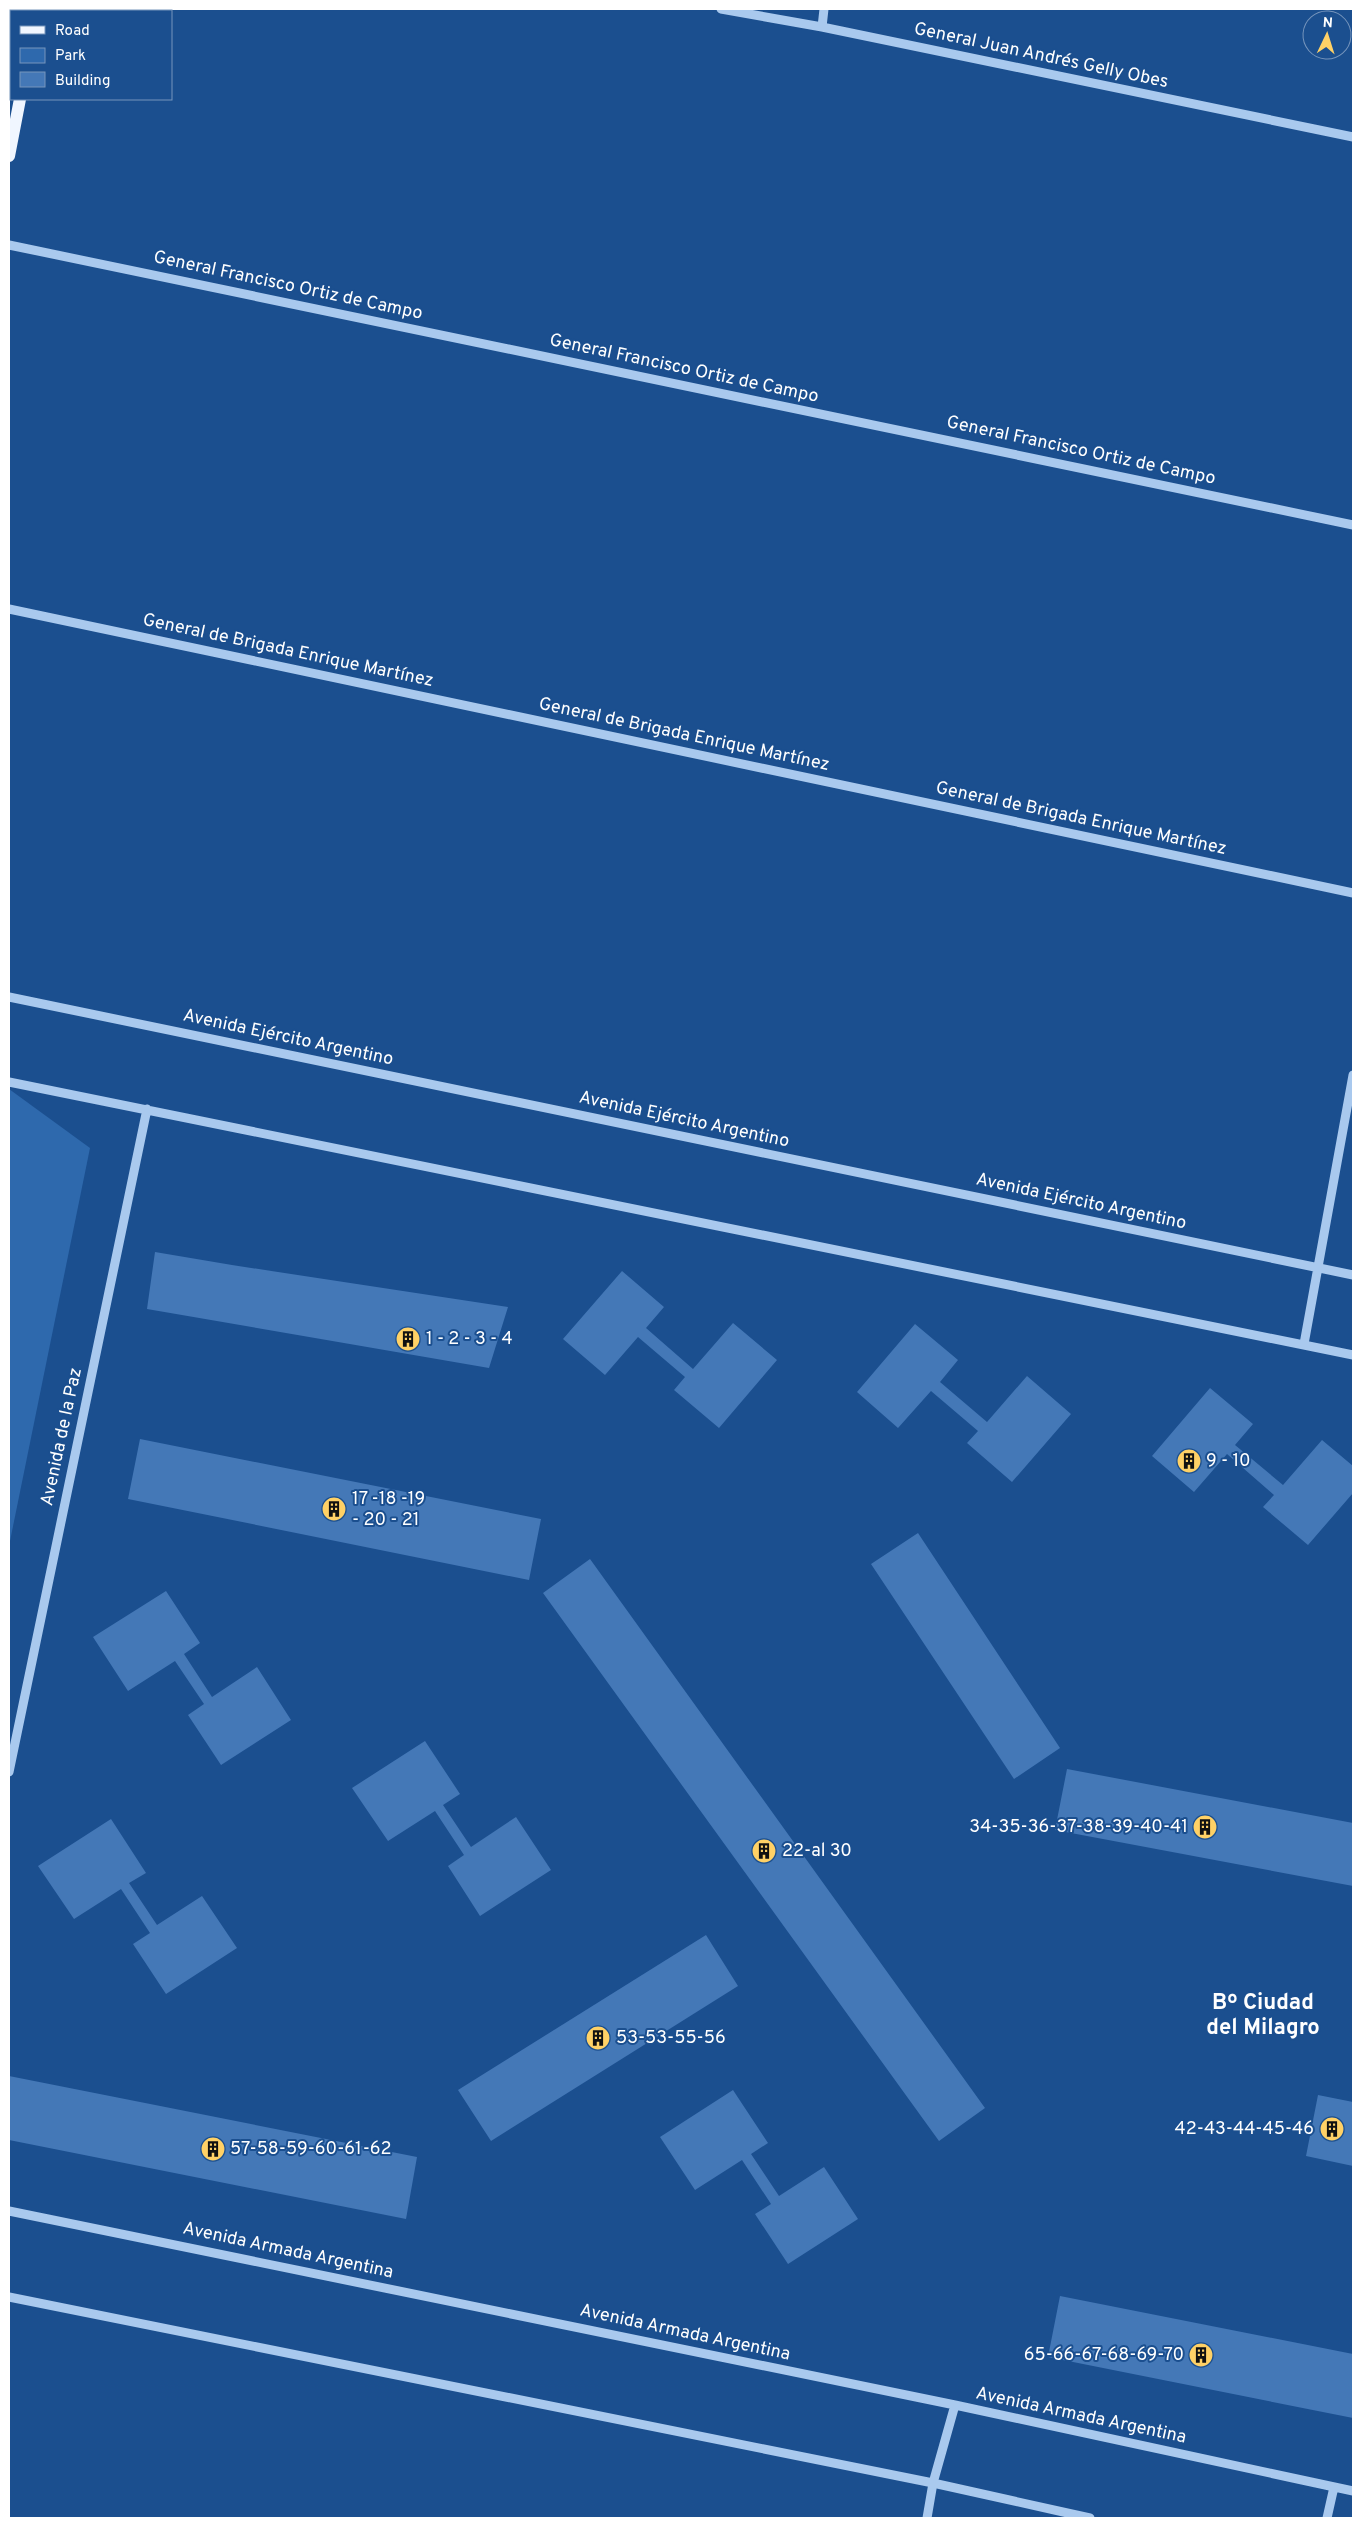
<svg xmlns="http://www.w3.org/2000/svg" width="1362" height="2527" font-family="Overpass,sans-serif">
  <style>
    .green { fill: #2e69ad }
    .building { fill: #4478b7 }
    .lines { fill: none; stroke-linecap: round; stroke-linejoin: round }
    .minor { stroke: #a9c9ee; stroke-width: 9 }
    .major { stroke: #f0f6ff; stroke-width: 12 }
    .labels { text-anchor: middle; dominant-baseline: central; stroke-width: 4; stroke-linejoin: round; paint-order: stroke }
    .street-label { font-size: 18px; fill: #fff; stroke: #1b4f8f }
    .poi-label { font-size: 18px; fill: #fff; stroke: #1b4f8f; text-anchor: start }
    .district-label { font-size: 22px; font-weight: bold; fill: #fff; stroke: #1b4f8f }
  </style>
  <rect width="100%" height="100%" fill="#1b4f8f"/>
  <path class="green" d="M9,1089L90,1148L9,1546Z"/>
  <path class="building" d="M155,1252L232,1265L508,1307L489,1368L147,1309Z
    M622,1271L664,1307L646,1328L693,1369L733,1323L777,1360L719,1428L674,1390L685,1377L638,1337L605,1375L563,1339Z
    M915,1324L958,1360L940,1382L987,1422L1027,1376L1071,1414L1012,1482L967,1443L978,1431L931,1391L898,1428L857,1392Z
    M1210,1388L1253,1424L1235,1445L1283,1485L1322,1440L1353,1466V1493L1308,1545L1263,1507L1274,1495L1227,1454L1194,1492L1152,1456Z
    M140,1439L541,1519L529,1580L128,1499Z
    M918,1533L1060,1748L1014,1779L871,1564Z
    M590,1559L985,2108L939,2141L543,1593Z
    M166,1591L200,1643L184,1654L212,1697L257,1667L291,1720L221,1765L188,1715L204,1704L175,1661L128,1691L93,1637Z
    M425,1741L460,1794L443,1805L471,1847L516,1817L551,1870L480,1916L448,1866L464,1855L435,1811L388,1841L352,1788Z
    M1067,1769L1353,1823V1886L1055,1830Z
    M111,1819L146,1873L129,1883L157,1925L202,1896L237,1948L166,1994L133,1944L150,1933L121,1889L74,1919L38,1866Z
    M706,1935L738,1986L491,2141L458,2090Z
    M9,2076L417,2157L406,2219L9,2140Z
    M733,2090L768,2143L751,2154L779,2196L824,2167L858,2219L788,2264L755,2214L771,2204L742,2160L695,2190L660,2137Z
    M1318,2095L1353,2102V2166L1306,2156Z
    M1060,2296L1353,2354V2418L1048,2357Z"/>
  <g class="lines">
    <path class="minor" d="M721,9L822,27L1353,137
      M822,27L824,9
      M9,245L1353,525
      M9,609L1353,893
      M9,997L1353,1275
      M9,1082L1353,1355
      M1304,1344L1353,1075
      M9,1772L147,1109
      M9,2211L955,2405L1353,2491
      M9,2297L933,2483L1090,2518
      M927,2518L933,2483L955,2405
      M1327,2518L1334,2487"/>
    <path class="major" d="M37,11L38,9
      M9,156L20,99"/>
  </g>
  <defs>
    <symbol id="building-disc" viewBox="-11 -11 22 22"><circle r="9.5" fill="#ffd166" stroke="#1b4f8f"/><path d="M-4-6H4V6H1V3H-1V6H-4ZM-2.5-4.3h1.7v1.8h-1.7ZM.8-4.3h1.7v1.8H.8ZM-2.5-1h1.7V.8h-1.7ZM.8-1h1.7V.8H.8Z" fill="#111"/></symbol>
  </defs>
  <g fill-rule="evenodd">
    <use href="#building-disc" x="394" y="1325" width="28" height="28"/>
    <use href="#building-disc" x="1175" y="1447" width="28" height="28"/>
    <use href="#building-disc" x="320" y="1495" width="28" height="28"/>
    <use href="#building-disc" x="1191" y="1813" width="28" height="28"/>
    <use href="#building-disc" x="750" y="1837" width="28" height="28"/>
    <use href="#building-disc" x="584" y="2024" width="28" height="28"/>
    <use href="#building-disc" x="1318" y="2115" width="28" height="28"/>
    <use href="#building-disc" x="199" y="2135" width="28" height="28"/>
    <use href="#building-disc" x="1187" y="2341" width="28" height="28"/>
  </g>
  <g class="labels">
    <g class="street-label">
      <text transform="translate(1041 56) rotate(12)">General Juan Andrés Gelly Obes</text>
      <text transform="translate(288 286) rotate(12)">General Francisco Ortiz de Campo</text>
      <text transform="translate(684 369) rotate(12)">General Francisco Ortiz de Campo</text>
      <text transform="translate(1081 451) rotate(12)">General Francisco Ortiz de Campo</text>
      <text transform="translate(288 651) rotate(12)">General de Brigada Enrique Martínez</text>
      <text transform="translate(684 735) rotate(12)">General de Brigada Enrique Martínez</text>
      <text transform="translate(1081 819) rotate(12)">General de Brigada Enrique Martínez</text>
      <text transform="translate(288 1038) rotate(12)">Avenida Ejército Argentino</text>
      <text transform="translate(684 1120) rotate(12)">Avenida Ejército Argentino</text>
      <text transform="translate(1081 1202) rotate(12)">Avenida Ejército Argentino</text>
      <text transform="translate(62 1437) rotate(-78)">Avenida de la Paz</text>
      <text transform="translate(288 2251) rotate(12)">Avenida Armada Argentina</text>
      <text transform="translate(685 2333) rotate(12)">Avenida Armada Argentina</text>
      <text transform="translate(1081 2416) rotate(12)">Avenida Armada Argentina</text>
    </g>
    <g class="poi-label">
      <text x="426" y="1339">1 - 2 - 3 - 4</text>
      <text x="1206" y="1461">9 - 10</text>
      <text x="352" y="1499">17 -18 -19<tspan x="352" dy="21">- 20 - 21</tspan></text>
      <text x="1188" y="1827" text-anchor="end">34-35-36-37-38-39-40-41</text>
      <text x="782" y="1851">22-al 30</text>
      <text x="616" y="2038">53-53-55-56</text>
      <text x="1314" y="2129" text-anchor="end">42-43-44-45-46</text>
      <text x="230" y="2149">57-58-59-60-61-62</text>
      <text x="1184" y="2355" text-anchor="end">65-66-67-68-69-70</text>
    </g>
    <g class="district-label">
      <text x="1263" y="2003">Bº Ciudad<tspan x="1263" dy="25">del Milagro</tspan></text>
    </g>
  </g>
  <rect width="1362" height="2527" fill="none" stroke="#ffffff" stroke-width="20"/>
  <rect x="10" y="10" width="162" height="90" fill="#1b4f8f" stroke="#7695bc"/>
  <rect x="20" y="26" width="25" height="8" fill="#f0f6ff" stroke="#7695bc"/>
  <text x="55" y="35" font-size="15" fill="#ffffff">Road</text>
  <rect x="20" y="48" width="25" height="15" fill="#2e69ad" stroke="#7695bc"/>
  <text x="55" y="60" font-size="15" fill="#ffffff">Park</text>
  <rect x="20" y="72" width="25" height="15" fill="#4478b7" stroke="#7695bc"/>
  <text x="55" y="85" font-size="15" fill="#ffffff">Building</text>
  <g transform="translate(1327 35) rotate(4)"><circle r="24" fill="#1b4f8f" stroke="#7695bc"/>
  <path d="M0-4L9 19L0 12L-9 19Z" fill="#ffd166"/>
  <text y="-8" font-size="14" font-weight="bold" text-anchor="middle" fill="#ffffff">N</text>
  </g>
</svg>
